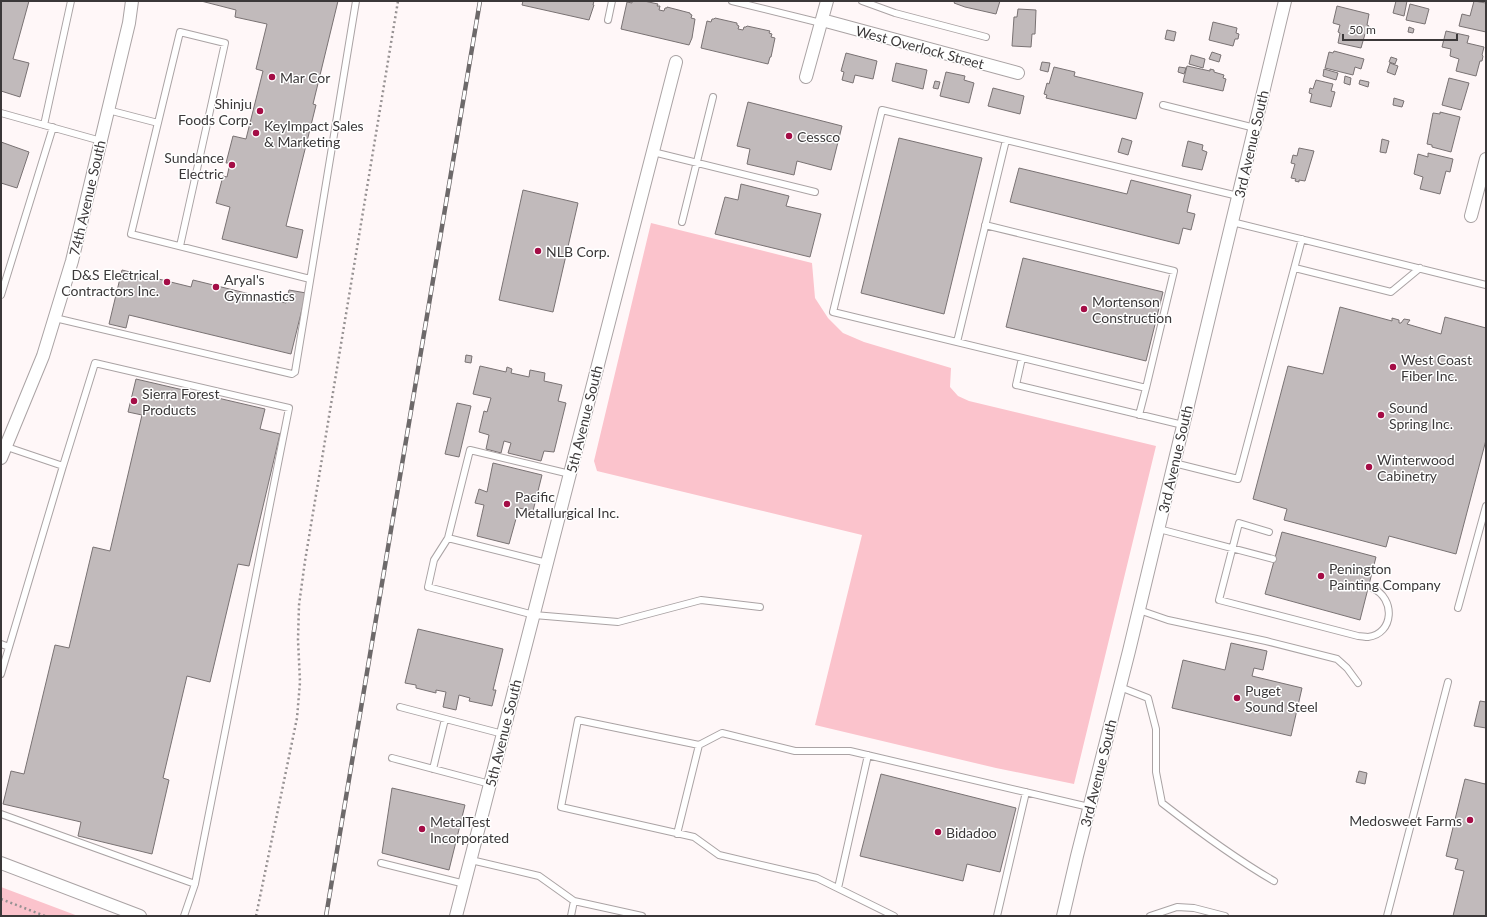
<svg xmlns="http://www.w3.org/2000/svg" width="1487" height="917" font-family="Lato,sans-serif">
  <style>
    .green { fill: #fbc3cc }
    .building { fill: #c1babb; stroke: #797273 }
    .lines { fill: none; stroke-linecap: round; stroke-linejoin: round }
    .lane-casing { stroke: #aaa3a4; stroke-width: 8 }
    .street-casing { stroke: #aaa3a4; stroke-width: 14 }
    .path { stroke: #969192; stroke-width: 2.5; stroke-dasharray: 2 3; stroke-linecap: butt }
    .lane { stroke: #fff; stroke-width: 6 }
    .street { stroke: #fff; stroke-width: 12 }
    .rail-casing { stroke: #6d696a; stroke-width: 4.5 }
    .rail { stroke: #fff; stroke-width: 3; stroke-dasharray: 9; stroke-linecap: butt }
    .poi-dot { fill: #a40d46; stroke: #fff; stroke-width: 1.5 }
    .labels { text-anchor: middle; dominant-baseline: central; stroke-width: 3; stroke-linejoin: round; paint-order: stroke }
    .street-label { font-size: 14px; fill: #3b3839; stroke: #fff }
    .poi-label { font-size: 14px; fill: #3b3839; stroke: #fff; text-anchor: start }
  </style>
  <rect width="100%" height="100%" fill="#fff7f8"/>
  <path class="green" d="M651,223L812,263L815,298L828,318L843,333L864,342L951,368L950,387L958,396L969,401L1156,446L1074,784L996,768L815,725L862,535L597,471L594,461Z
    M1,887L78,916H1Z"/>
  <path class="building" d="M1,1H29L13,59L29,63L20,97L1,91Z
    M201,1H338L313,104L316,105L286,226L303,230L297,258L222,239L230,207L216,203L223,176L227,177L230,163H226L233,136L246,139L263,71L256,69L267,24L235,17L236,10Z
    M523,1H594L593,5H594L589,20L522,5Z
    M632,1H644L658,4L657,6H660L659,10L664,11L665,8H667V7L690,13V14L692,15L691,18L695,19L692,38L689,45L621,29L627,2L632,3Z
    M955,1H1000L996,14L965,7L954,3Z
    M1396,1H1407L1404,16L1393,13Z
    M1474,1L1486,3V32L1459,26L1462,14L1470,16Z
    M1410,4L1429,9L1425,24L1406,20Z
    M1337,6L1369,14L1367,25L1369,26L1367,34H1365L1361,48L1338,43L1340,33L1338,32L1340,25L1333,23Z
    M1018,9L1036,10L1035,34H1032L1031,47L1012,46L1014,17H1017Z
    M715,18L737,23V25L739,26L738,29L743,30L744,27H746L747,26L770,31L769,33L772,34L771,37L775,38L771,57H770L768,64L701,48L707,21L711,22L712,19H714Z
    M1213,22L1237,28L1236,33L1239,34L1238,39H1235L1233,46L1209,40Z
    M1409,27L1414,29L1413,33L1408,32Z
    M1167,30L1176,32L1174,41L1165,39Z
    M1446,31L1469,36L1467,43L1484,47L1482,55L1483,56L1482,61H1480L1476,76L1456,71L1459,59L1450,56L1451,49L1442,47Z
    M1334,51L1364,59L1361,69L1355,67L1353,75L1325,68L1329,52L1333,53Z
    M1212,52L1221,55L1219,62L1209,59Z
    M846,53L877,61L873,79L855,75L853,83L842,80L844,72L841,71Z
    M1191,55L1205,59L1203,68L1189,64Z
    M1391,57L1397,59L1395,64L1389,62Z
    M1042,62L1050,63L1048,72L1040,70Z
    M896,63L927,70L923,89L892,81Z
    M1390,63L1398,66L1395,75L1387,72Z
    M1187,66L1210,71V69L1214,70V72L1224,75L1223,78L1226,79L1223,91L1183,82Z
    M1054,67L1075,72L1074,76L1143,93L1136,119L1046,98L1047,95L1044,94L1047,83L1049,84Z
    M1179,67L1186,68L1184,74L1178,72Z
    M1324,69L1338,73L1336,80L1323,76Z
    M946,72L965,76L964,80L974,83L969,103L940,96Z
    M1345,76L1351,78L1350,85L1344,83Z
    M1449,78L1469,83L1461,110L1442,105Z
    M1316,80L1333,84L1331,91L1335,92L1331,107L1310,102L1312,94L1309,93L1310,88L1313,89Z
    M1360,80L1369,82L1368,87L1359,84Z
    M935,81L940,82L938,89L933,88Z
    M993,88L1024,96L1020,114L988,106Z
    M1394,98L1404,101L1402,107L1393,105Z
    M748,102L842,126L831,170L797,161L794,175L747,164L750,149L737,146Z
    M1440,112L1460,117L1451,152L1432,147V145L1427,144L1433,113L1440,114Z
    M899,138L982,158L944,314L861,293Z
    M1122,138L1132,141L1128,155L1118,152Z
    M1382,139L1389,141L1386,153L1380,152Z
    M1188,141L1203,145L1202,150L1207,152L1202,170L1182,166Z
    M1,142L29,152L17,188L1,183Z
    M1299,148L1314,151L1305,181L1299,180V182L1295,181L1296,179L1291,178L1295,164L1291,163L1293,155L1297,156Z
    M1428,153L1453,159L1450,172L1446,171L1440,194L1420,189L1423,177L1414,174L1418,154L1428,157Z
    M1019,168L1127,194L1131,180L1191,195L1187,212L1195,214L1191,230L1183,228L1179,244L1010,202Z
    M741,184L789,196L786,206L821,214L810,257L715,234L725,197L738,200Z
    M523,190L578,203L553,312L499,300Z
    M1023,258L1163,292L1146,361L1006,327Z
    M122,270L191,287L193,280L286,303L289,290L306,293L291,354L129,315L126,328L109,324Z
    M1340,307L1392,321V318L1399,320V323H1401L1404,319L1410,320L1407,324L1441,334L1445,317L1486,328V440L1456,554L1389,536L1386,547L1284,520L1287,509L1253,499L1288,366L1323,374Z
    M466,355L472,356L471,363L465,362Z
    M480,366L506,372L507,367L512,369L511,373L529,377L530,370L545,373L544,381L562,385L558,401L566,403L554,452L544,451L541,461L508,453L511,443L504,441L501,453L486,449L489,435L479,432L484,411L487,412L491,398L473,394Z
    M136,379L265,409L260,429L280,434L249,566L238,564L210,682L187,676L163,778L169,780L152,854L78,836L81,822L3,804L11,771L24,774L55,645L69,648L93,547L110,551L142,415L128,412Z
    M457,403L471,406L459,457L445,454Z
    M493,463L542,475L533,511L519,508L509,544L477,536L484,505L475,503L479,489L487,492Z
    M1282,532L1376,557L1360,620L1265,594Z
    M418,629L503,649L493,690H496L492,706L469,701L470,698L459,695L456,710L443,707L446,692L436,690V693L416,688V685L405,683Z
    M1231,643L1267,651L1263,670L1254,668L1252,676L1302,688L1291,736L1172,708L1183,660L1225,670Z
    M1480,701L1486,702V728L1474,726Z
    M1359,771L1367,773L1365,784L1356,782Z
    M881,774L1016,808L1000,872L967,864L963,881L860,856Z
    M1465,779L1485,784L1486,781V916H1453L1464,871L1455,869L1458,859L1446,856Z
    M392,788L465,805L449,870L382,853Z"/>
  <g class="lines">
    <defs>
      <path id="lane" d="M732,1L821,23
        M862,1L895,13L986,37
        M608,20L612,1
        M1163,105L1255,128
        M108,110L158,123
        M1,113L101,141
        M44,125L71,1
        M653,152L815,192
        M682,222L713,97
        M1232,222L1486,285
        M985,225L1174,271L1146,388L833,312L882,110L1238,196
        M180,246L225,43L180,32L131,234L310,279
        M1295,268L1391,292L1420,268
        M1,295L53,127
        M55,318L292,374L295,372L356,1
        M957,342L1006,140
        M1022,358L1016,385L1183,425
        M1139,415L1146,388
        M1174,463L1238,479L1302,239
        M63,466L95,363L289,408L195,884
        M1159,529L1273,559
        M1269,532L1239,523L1219,600L1358,636C1361,636 1365,637 1368,637C1394,634 1396,598 1372,588
        M448,538L470,450L570,474
        M547,563L448,538L434,560L428,587L534,615L618,622L701,600L760,607
        M1458,608L1486,506
        M1139,610L1168,620L1266,641L1337,659L1347,668L1358,683
        M1,644L9,647
        M1,674L63,466L4,446
        M1120,687L1148,698L1156,729V772L1162,803C1198,831 1234,858 1274,881
        M400,707L503,734
        M392,758L490,784
        M433,769L445,719
        M1,814L195,884L184,916
        M677,834L699,745
        M471,860L539,876L574,901L642,916
        M381,863L465,884
        M838,888L868,755
        M571,916L574,901
        M894,916L817,878L719,855L694,837L561,807L578,720L699,745L722,733L795,751H850L1089,807
        M997,916L1026,792
        M1150,916L1177,907L1194,908L1225,916
        M1387,916L1448,682"/>
      <path id="street" d="M822,20L1018,73
        M806,77L827,1
        M1471,216L1486,159
        M1,458L43,356L72,261L129,23L132,1
        M1,863L140,916
        M456,916L676,62
        M1063,916L1077,856L1129,651L1285,1"/>
    </defs>
    <use href="#lane" class="lane-casing"/>
    <use href="#street" class="street-casing"/>
    <path class="path" d="M1,899L45,916
      M256,916L297,718L300,682L298,640L299,605L305,561L398,1"/>
    <use href="#lane" class="lane"/>
    <use href="#street" class="street"/>
    <defs>
      <path id="rail" d="M326,916L480,1"/>
    </defs>
    <use href="#rail" class="rail-casing"/>
    <use href="#rail" class="rail"/>
  </g>
  <g class="poi-dot">
    <circle cx="272" cy="77" r="4"/>
    <circle cx="260" cy="111" r="4"/>
    <circle cx="256" cy="133" r="4"/>
    <circle cx="789" cy="136" r="4"/>
    <circle cx="232" cy="165" r="4"/>
    <circle cx="538" cy="251" r="4"/>
    <circle cx="167" cy="282" r="4"/>
    <circle cx="216" cy="287" r="4"/>
    <circle cx="1084" cy="309" r="4"/>
    <circle cx="1393" cy="367" r="4"/>
    <circle cx="134" cy="401" r="4"/>
    <circle cx="1381" cy="415" r="4"/>
    <circle cx="1369" cy="467" r="4"/>
    <circle cx="507" cy="504" r="4"/>
    <circle cx="1321" cy="576" r="4"/>
    <circle cx="1237" cy="698" r="4"/>
    <circle cx="1470" cy="820" r="4"/>
    <circle cx="422" cy="829" r="4"/>
    <circle cx="938" cy="832" r="4"/>
  </g>
  <g class="labels">
    <g class="street-label">
      <text transform="translate(920 47) rotate(15)">West Overlock Street</text>
      <text transform="translate(1251 144) rotate(-77)">3rd Avenue South</text>
      <text transform="translate(87 198) rotate(-77)">74th Avenue South</text>
      <text transform="translate(584 419) rotate(-76)">5th Avenue South</text>
      <text transform="translate(1175 459) rotate(-77)">3rd Avenue South</text>
      <text transform="translate(503 733) rotate(-76)">5th Avenue South</text>
      <text transform="translate(1098 773) rotate(-76)">3rd Avenue South</text>
    </g>
    <g class="poi-label">
      <text x="280" y="77">Mar Cor</text>
      <text x="252" y="103" text-anchor="end">Shinju<tspan x="252" dy="16">Foods Corp.</tspan></text>
      <text x="264" y="125">KeyImpact Sales<tspan x="264" dy="16">&amp; Marketing</tspan></text>
      <text x="797" y="136">Cessco</text>
      <text x="224" y="157" text-anchor="end">Sundance<tspan x="224" dy="16">Electric</tspan></text>
      <text x="546" y="251">NLB Corp.</text>
      <text x="159" y="274" text-anchor="end">D&amp;S Electrical<tspan x="159" dy="16">Contractors Inc.</tspan></text>
      <text x="224" y="279">Aryal's<tspan x="224" dy="16">Gymnastics</tspan></text>
      <text x="1092" y="301">Mortenson<tspan x="1092" dy="16">Construction</tspan></text>
      <text x="1401" y="359">West Coast<tspan x="1401" dy="16">Fiber Inc.</tspan></text>
      <text x="142" y="393">Sierra Forest<tspan x="142" dy="16">Products</tspan></text>
      <text x="1389" y="407">Sound<tspan x="1389" dy="16">Spring Inc.</tspan></text>
      <text x="1377" y="459">Winterwood<tspan x="1377" dy="16">Cabinetry</tspan></text>
      <text x="515" y="496">Pacific<tspan x="515" dy="16">Metallurgical Inc.</tspan></text>
      <text x="1329" y="568">Penington<tspan x="1329" dy="16">Painting Company</tspan></text>
      <text x="1245" y="690">Puget<tspan x="1245" dy="16">Sound Steel</tspan></text>
      <text x="1462" y="820" text-anchor="end">Medosweet Farms</text>
      <text x="430" y="821">MetalTest<tspan x="430" dy="16">Incorporated</tspan></text>
      <text x="946" y="832">Bidadoo</text>
    </g>
  </g>
  <rect width="1487" height="917" fill="none" stroke="#3b3839" stroke-width="4"/>
  <path d="M1343 34v6h114v-6" fill="none" stroke="#3b3839" stroke-width="2"/>
  <text x="1349" y="34" font-size="12" fill="#3b3839" stroke="#ffffff" stroke-width="3" paint-order="stroke">50 m</text>
</svg>
